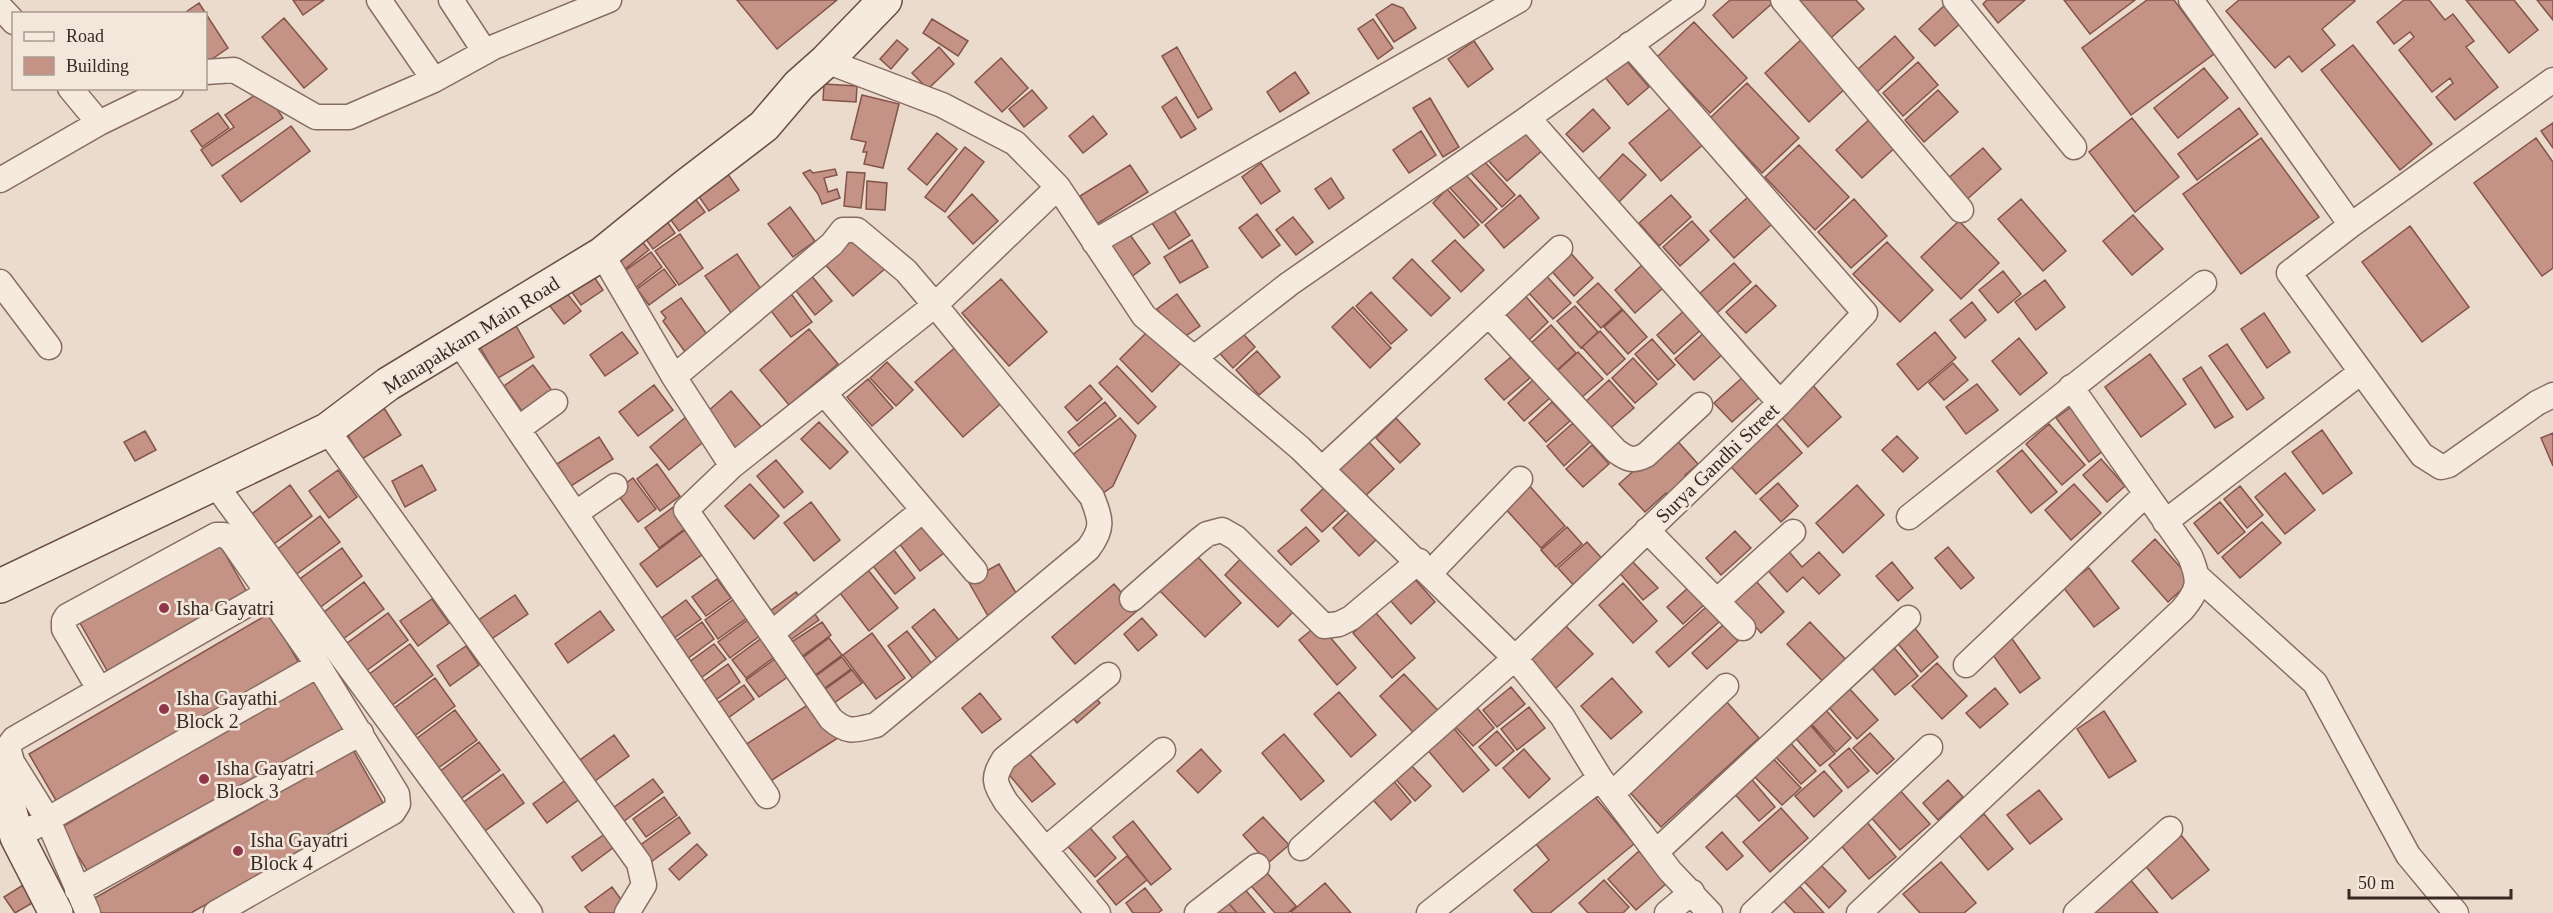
<svg xmlns="http://www.w3.org/2000/svg" width="2553" height="913" font-family="'Times New Roman',serif">
  <style>
    .building { fill: #c59286; stroke: #84534a; stroke-width: 1.5 }
    .lines { fill: none; stroke-linecap: round; stroke-linejoin: round }
    .street-casing { stroke: #876d61; stroke-width: 27 }
    .secondary-casing { stroke: #694e44; stroke-width: 36 }
    .street { stroke: #f6eadf; stroke-width: 24 }
    .secondary { stroke: #f6eadf; stroke-width: 33 }
    .poi-dot { fill: #90374c; stroke: #f3e7db; stroke-width: 2 }
    .labels { text-anchor: middle; dominant-baseline: central; stroke-width: 5; stroke-linejoin: round; paint-order: stroke }
    .street-label { font-size: 20px; fill: #392923; stroke: #f3e7db }
    .poi-label { font-size: 20px; fill: #392923; stroke: #f3e7db; text-anchor: start }
  </style>
  <rect width="100%" height="100%" fill="#ebdbcc"/>
  <path class="building" d="M293,0H324L303,15Z
    M737,0H837L777,49Z
    M1730,0H1776L1733,38L1713,15Z
    M1787,0H1856L1864,9L1825,43Z
    M1987,0H2025L1998,23L1983,4Z
    M2064,0H2135L2090,34Z
    M2147,0H2174L2214,54L2131,115L2082,48Z
    M2239,0H2354L2355,1L2322,29L2335,45L2302,72L2289,56L2275,68L2226,11Z
    M2404,0H2429L2445,20L2453,14L2474,41L2466,47L2498,87L2455,120L2436,97L2453,83L2450,78L2432,92L2399,50L2414,37L2410,32L2394,44L2377,22Z
    M2466,0H2514L2538,30L2509,53Z
    M2537,0H2553V20Z
    M199,3L228,48L206,63V14H183Z
    M1392,4L1403,8L1416,28L1394,42L1376,15Z
    M1946,4L1962,22L1935,46L1919,29Z
    M284,18L327,69L304,88L262,37Z
    M932,19L968,41L958,56L923,33Z
    M1373,19L1393,48L1378,59L1358,29Z
    M1694,22L1747,78L1710,113L1657,57Z
    M1895,36L1914,58L1877,92L1857,70Z
    M1804,37L1848,86L1809,122L1765,73Z
    M897,40L908,49L891,69L880,59Z
    M1474,41L1493,69L1468,87L1448,59Z
    M2353,45L2432,144L2400,170L2321,70Z
    M939,47L954,64L928,89L912,73Z
    M1177,47L1212,109L1198,118L1162,56Z
    M1001,58L1028,88L1002,112L975,82Z
    M1624,58L1649,87L1628,105L1604,76Z
    M1918,62L1938,85L1903,116L1883,93Z
    M2204,68L2228,98L2178,138L2154,108Z
    M1295,72L1309,93L1280,112L1267,92Z
    M1747,83L1799,138L1762,173L1710,118Z
    M824,84L857,86L856,102L823,100Z
    M264,89L283,118L212,166L201,150L234,127L225,115Z
    M1032,90L1047,108L1024,127L1009,109Z
    M1938,90L1958,112L1924,142L1905,120Z
    M862,95L899,104L883,168L864,164L867,152H863L866,142L851,139Z
    M1176,97L1196,129L1181,138L1162,107Z
    M1430,98L1459,147L1443,157L1413,108Z
    M1674,105L1706,142L1661,181L1629,143Z
    M2239,108L2258,134L2197,180L2178,154Z
    M1593,109L1610,128L1583,152L1566,134Z
    M218,113L229,128L202,147L191,131Z
    M1093,116L1107,134L1083,153L1069,136Z
    M1873,116L1899,144L1862,178L1836,150Z
    M2132,118L2179,177L2135,212L2089,152Z
    M2553,123V148L2541,131Z
    M291,126L310,151L241,202L222,176Z
    M1522,126L1543,150L1507,181L1486,158Z
    M1421,131L1436,155L1409,173L1393,150Z
    M937,133L957,149L927,185L908,169Z
    M2261,138L2319,217L2241,274L2183,194Z
    M2536,138L2553,162V268L2542,276L2474,183Z
    M1799,145L1849,197L1815,230L1765,177Z
    M965,147L984,162L945,212L925,197Z
    M1983,148L2001,169L1964,202L1945,181Z
    M1623,154L1646,175L1618,203L1596,182Z
    M1483,160L1515,195L1502,207L1470,172Z
    M1261,163L1280,191L1261,204L1242,177Z
    M1130,165L1148,192L1097,224L1080,196Z
    M835,169L837,175L824,178L828,192L837,189L840,198L822,204L818,194L803,173L810,170L813,173Z
    M725,170L739,190L709,211L695,191Z
    M847,172L865,173L861,208L844,206Z
    M1465,174L1497,209L1482,223L1450,188Z
    M1331,178L1344,198L1329,209L1315,189Z
    M867,181L887,183L885,210L866,209Z
    M1447,189L1479,225L1464,238L1433,203Z
    M691,193L705,212L679,231L665,212Z
    M972,194L998,221L973,244L948,217Z
    M1520,195L1539,218L1504,248L1485,225Z
    M1671,195L1691,217L1659,246L1639,223Z
    M1748,197L1772,224L1734,258L1710,231Z
    M1854,199L1887,236L1851,268L1818,232Z
    M2021,199L2066,251L2043,271L1998,219Z
    M1171,206L1190,235L1169,249L1150,220Z
    M790,207L815,241L793,257L768,224Z
    M662,214L675,233L653,249L640,231Z
    M1257,214L1280,245L1262,258L1239,228Z
    M2133,215L2163,249L2132,275L2103,241Z
    M1293,217L1313,242L1296,255L1276,230Z
    M1692,221L1709,240L1680,266L1663,247Z
    M1959,221L1999,263L1961,299L1921,257Z
    M2410,226L2469,307L2422,342L2362,262Z
    M1128,232L1150,263L1127,280L1104,249Z
    M856,233L886,268L853,296L823,262Z
    M636,234L649,250L620,273L608,257Z
    M680,234L703,268L679,285L655,251Z
    M1192,240L1208,267L1180,283L1164,257Z
    M1455,240L1484,270L1461,292L1432,261Z
    M1887,242L1933,290L1900,322L1853,274Z
    M1567,249L1593,278L1574,296L1547,266Z
    M651,252L662,267L634,289L622,273Z
    M737,254L765,295L734,317L705,276Z
    M1412,259L1450,298L1431,316L1393,278Z
    M1734,263L1751,282L1717,313L1700,293Z
    M1642,265L1663,288L1635,313L1615,290Z
    M588,268L603,290L581,305L566,284Z
    M664,269L676,285L649,305L637,289Z
    M806,269L832,301L815,315L789,282Z
    M1542,271L1571,303L1553,319L1524,288Z
    M2003,271L2021,294L1998,313L1979,290Z
    M1001,279L1047,332L1009,366L962,313Z
    M2045,280L2065,307L2036,330L2015,302Z
    M1598,283L1622,309L1601,328L1577,302Z
    M1756,285L1776,306L1746,333L1726,312Z
    M562,287L581,311L564,324L545,300Z
    M786,287L812,322L791,337L765,303Z
    M1521,291L1548,322L1529,340L1501,309Z
    M1371,292L1407,330L1391,344L1356,306Z
    M1177,294L1200,326L1180,340L1157,309Z
    M681,298L711,340L688,356L663,321L666,318L661,312Z
    M1972,302L1986,320L1965,338L1950,320Z
    M1575,306L1598,332L1581,348L1557,321Z
    M1353,307L1391,348L1370,368L1332,327Z
    M1687,308L1704,327L1674,354L1657,335Z
    M1623,310L1647,337L1628,354L1604,327Z
    M2264,313L2290,352L2267,368L2241,329Z
    M511,317L534,357L498,378L475,339Z
    M1551,325L1576,353L1555,372L1530,344Z
    M1237,327L1255,347L1233,368L1214,347Z
    M809,329L838,364L789,405L760,370Z
    M1149,330L1181,363L1152,392L1120,359Z
    M1600,331L1625,359L1607,375L1582,347Z
    M1706,331L1725,352L1694,380L1675,359Z
    M622,332L638,353L605,376L590,355Z
    M1935,332L1956,358L1918,390L1897,364Z
    M2019,338L2047,373L2020,395L1992,361Z
    M1652,339L1675,365L1658,380L1635,354Z
    M2227,344L2264,398L2247,410L2209,356Z
    M958,345L1005,400L963,437L915,382Z
    M1257,351L1280,377L1259,395L1236,370Z
    M1578,352L1603,379L1581,398L1557,371Z
    M2150,354L2186,404L2141,437L2105,387Z
    M1511,357L1530,378L1504,400L1485,379Z
    M1633,358L1657,384L1635,403L1612,378Z
    M887,362L913,390L896,406L870,378Z
    M1953,363L1968,380L1944,400L1929,383Z
    M533,365L556,396L527,418L504,386Z
    M1117,366L1156,407L1138,424L1099,383Z
    M2201,367L2233,417L2215,428L2183,379Z
    M1744,376L1761,396L1732,422L1714,403Z
    M868,379L893,408L872,426L847,397Z
    M1534,379L1551,397L1524,421L1508,403Z
    M1609,380L1634,408L1606,432L1582,405Z
    M1810,382L1841,417L1808,447L1777,412Z
    M1977,384L1998,410L1966,434L1946,407Z
    M654,385L673,410L638,436L619,412Z
    M1090,385L1102,399L1077,421L1065,407Z
    M731,391L762,428L736,448L707,412Z
    M1105,402L1116,416L1079,446L1068,432Z
    M1552,402L1570,421L1546,442L1529,423Z
    M2071,407L2104,450L2089,462L2056,418Z
    M384,408L401,435L362,459L346,432Z
    M687,416L707,439L669,470L650,447Z
    M1770,417L1802,453L1756,494L1723,458Z
    M1120,418L1136,436L1113,486L1099,496L1067,459Z
    M1396,418L1420,444L1400,463L1376,438Z
    M819,422L848,452L830,469L801,439Z
    M1573,423L1590,442L1564,466L1547,446Z
    M2049,424L2085,465L2062,485L2026,444Z
    M2322,430L2352,473L2323,494L2292,452Z
    M145,431L156,450L135,461L124,442Z
    M2553,433V466L2541,438Z
    M1673,436L1698,464L1685,475L1693,485L1674,502L1666,493L1645,512L1619,484Z
    M1897,436L1918,458L1903,472L1882,450Z
    M599,437L613,459L571,486L557,464Z
    M1367,440L1394,469L1362,499L1335,469Z
    M1592,445L1609,464L1583,487L1566,469Z
    M2022,450L2057,492L2031,513L1997,471Z
    M2101,459L2125,486L2107,502L2083,475Z
    M776,460L803,492L784,508L757,476Z
    M657,464L680,496L660,511L637,479Z
    M422,465L436,490L405,507L392,481Z
    M338,470L357,497L329,518L309,491Z
    M2285,473L2315,510L2285,534L2255,497Z
    M633,478L656,509L638,522L615,491Z
    M1527,483L1565,526L1541,548L1502,505Z
    M1778,483L1798,506L1781,522L1760,499Z
    M750,484L779,516L754,539L725,506Z
    M2074,484L2101,513L2071,540L2045,510Z
    M290,485L312,516L267,549L245,519Z
    M1327,485L1349,507L1322,532L1301,510Z
    M1857,485L1884,515L1843,553L1816,523Z
    M2240,486L2263,515L2247,528L2224,499Z
    M811,502L840,540L814,561L784,523Z
    M2220,502L2245,532L2218,554L2194,523Z
    M676,505L690,525L659,548L645,528Z
    M1353,509L1379,537L1359,556L1333,528Z
    M320,516L340,542L294,576L275,551Z
    M923,517L948,550L920,571L895,538Z
    M2262,522L2281,543L2240,578L2222,557Z
    M1306,527L1319,541L1291,565L1278,551Z
    M1567,527L1582,544L1556,567L1541,550Z
    M685,530L703,554L657,587L640,564Z
    M1735,531L1751,548L1721,575L1706,558Z
    M2155,539L2192,580L2168,602L2132,561Z
    M1587,542L1606,563L1577,589L1558,568Z
    M219,543L248,594L109,674L80,623Z
    M890,545L915,578L895,594L869,561Z
    M1948,547L1974,578L1961,589L1935,558Z
    M342,548L362,576L318,609L297,581Z
    M1786,548L1802,567L1819,552L1840,575L1819,594L1803,577L1787,592L1765,567Z
    M1248,551L1301,604L1278,627L1225,575Z
    M1197,556L1241,603L1205,637L1160,591Z
    M1629,558L1658,588L1643,600L1617,570Z
    M1892,562L1913,588L1898,601L1876,576Z
    M999,564L1019,598L988,616L968,581Z
    M865,566L898,608L869,631L836,588Z
    M2089,568L2119,608L2094,627L2063,587Z
    M1413,577L1435,602L1411,624L1389,599Z
    M717,579L731,598L706,616L692,597Z
    M1756,581L1784,612L1761,633L1733,602Z
    M364,582L384,609L343,639L324,612Z
    M1623,583L1657,621L1633,643L1599,605Z
    M1114,584L1137,611L1075,664L1052,637Z
    M1690,586L1706,603L1683,624L1667,607Z
    M796,592L804,603L774,625L766,614Z
    M515,595L528,614L490,640L477,621Z
    M432,599L449,623L418,646L400,621Z
    M734,599L747,618L718,639L705,620Z
    M686,600L701,619L670,641L656,622Z
    M810,607L819,620L789,641L780,628Z
    M1706,607L1719,622L1669,667L1656,652Z
    M934,609L962,644L940,662L912,627Z
    M600,611L614,630L568,663L555,644Z
    M270,613L299,663L58,804L29,754Z
    M388,613L408,640L366,671L346,644Z
    M1376,613L1415,658L1392,678L1353,633Z
    M1142,618L1157,635L1138,651L1124,634Z
    M749,619L761,635L730,658L718,642Z
    M702,622L714,639L683,662L670,645Z
    M822,622L831,635L801,657L790,643Z
    M1810,622L1852,666L1829,688L1787,644Z
    M1319,624L1356,668L1337,685L1299,640Z
    M1565,625L1593,654L1555,689L1529,658Z
    M1723,625L1738,641L1707,669L1692,653Z
    M1913,626L1938,657L1921,672L1895,640Z
    M907,631L936,669L917,684L888,646Z
    M872,633L905,678L876,699L843,655Z
    M2010,636L2040,678L2020,693L1990,651Z
    M763,637L777,655L746,678L732,660Z
    M829,638L842,655L814,676L801,659Z
    M1890,643L1918,676L1895,695L1867,662Z
    M410,644L433,675L391,706L368,675Z
    M714,644L726,659L697,681L685,665Z
    M466,646L479,665L450,686L437,666Z
    M779,656L792,674L759,697L746,680Z
    M842,657L851,669L822,690L813,678Z
    M1937,663L1967,696L1942,719L1912,686Z
    M728,664L740,682L713,702L700,684Z
    M852,670L862,683L834,703L824,690Z
    M1404,674L1445,718L1421,741L1380,696Z
    M318,677L350,731L92,878L60,828Z
    M435,678L455,706L413,737L393,709Z
    M1612,678L1642,712L1611,739L1581,706Z
    M744,685L754,699L728,718L717,704Z
    M1847,686L1878,720L1857,739L1826,704Z
    M1511,687L1525,704L1497,727L1483,710Z
    M1995,688L2008,704L1980,728L1966,713Z
    M1090,692L1100,703L1077,723L1068,712Z
    M1339,692L1376,735L1351,757L1314,714Z
    M980,693L1001,719L982,733L962,708Z
    M817,699L841,736L769,782L745,745Z
    M1725,700L1759,738L1661,827L1627,789Z
    M1473,703L1494,728L1473,746L1451,722Z
    M1529,707L1545,728L1517,750L1501,729Z
    M1823,707L1851,738L1836,752L1808,720Z
    M455,710L477,740L437,769L416,739Z
    M2104,711L2136,761L2109,778L2077,729Z
    M1807,721L1835,754L1820,766L1792,734Z
    M1452,726L1489,770L1463,792L1426,748Z
    M1497,731L1514,751L1496,766L1479,747Z
    M1870,733L1894,759L1877,774L1853,748Z
    M1284,734L1324,781L1301,800L1262,753Z
    M614,735L629,756L595,781L580,760Z
    M1786,738L1816,771L1801,784L1771,752Z
    M479,742L500,770L459,800L439,772Z
    M1849,748L1869,771L1848,788L1829,765Z
    M1201,749L1221,771L1198,793L1177,771Z
    M1524,749L1550,779L1529,798L1503,768Z
    M353,750L383,803L191,913H101L93,899Z
    M1028,752L1055,784L1032,802L1006,771Z
    M1768,753L1801,788L1782,805L1749,771Z
    M1407,761L1431,786L1415,801L1392,775Z
    M1824,771L1842,791L1814,817L1795,796Z
    M503,774L524,803L482,833L461,804Z
    M1388,774L1411,802L1391,820L1367,793Z
    M1748,775L1775,807L1759,821L1731,790Z
    M567,779L581,798L547,823L533,804Z
    M653,779L663,792L623,822L613,808Z
    M1948,780L1963,797L1938,820L1923,803Z
    M1898,788L1930,824L1900,850L1868,814Z
    M2039,790L2062,819L2030,844L2007,815Z
    M1590,791L1634,844L1550,913H1533L1514,890L1549,860L1532,839Z
    M664,797L677,815L646,837L633,819Z
    M1781,808L1808,838L1770,872L1743,842Z
    M1984,814L2013,849L1988,870L1959,835Z
    M679,817L690,833L651,862L639,846Z
    M1263,817L1289,845L1268,863L1243,835Z
    M1133,821L1171,869L1151,885L1113,837Z
    M1866,821L1896,857L1869,879L1839,843Z
    M1085,822L1116,858L1095,877L1063,841Z
    M609,831L618,844L582,871L572,857Z
    M1722,832L1743,856L1727,870L1706,847Z
    M2181,835L2209,870L2172,899L2144,864Z
    M697,844L707,855L679,880L669,869Z
    M1639,851L1667,883L1636,910L1608,879Z
    M1127,856L1147,880L1116,905L1097,881Z
    M1817,861L1846,891L1829,908L1800,877Z
    M1941,862L1976,903L1964,913H1920L1903,894Z
    M1261,866L1296,906L1288,913H1275L1246,880Z
    M2129,878L2158,913H2085Z
    M1604,880L1629,907L1623,913H1588L1579,903Z
    M1795,881L1824,913H1795L1778,895Z
    M1325,883L1351,913H1292L1291,912Z
    M23,885L34,902L15,913L4,897Z
    M1242,886L1265,913H1237L1225,899Z
    M612,887L625,905L614,913H590L585,907Z
    M1145,888L1162,910L1158,913H1133L1126,903Z
    M1225,899L1237,913H1212Z"/>
  <g class="lines">
    <defs>
      <path id="street" d="M379,0L434,80
        M451,0L485,52
        M1783,0L1961,210
        M1955,0L2074,147
        M2191,0L2351,225
        M0,7L14,22
        M206,72L234,70L316,117H349L434,80L494,47L609,0
        M2553,80L2351,225L2289,273L2422,455L2441,467L2449,465L2537,403L2553,395
        M70,88L99,123
        M1528,118L1780,403
        M0,180L99,123L171,88
        M1058,187L1144,316L1300,448L1515,658L1562,716L1600,778L1429,913
        M1094,242L1519,0
        M602,254L674,377L732,466L935,305L906,271L857,230H843L832,244L674,377
        M0,282L49,347
        M1489,315L1616,451C1627,459 1633,462 1646,455L1700,405
        M458,341L767,796
        M1194,358L1289,284L1528,118L1693,0
        M824,393L975,571
        M518,429L555,402
        M327,430L639,863L644,885L627,913
        M732,466L686,510L831,719C848,734 855,730 876,725L1088,549C1104,528 1101,520 1092,497L935,305L1058,187L1015,143L942,105L826,61
        M1322,469L1560,248
        M215,484L530,913
        M576,513L615,486
        M1909,517L2204,283
        M2165,522L2361,372
        M1647,530L1743,628
        M1430,573L1520,479
        M2198,577L2315,683L2408,855L2456,913
        M1132,599L1198,541L1207,534L1222,530L1236,538L1324,626L1339,624L1351,618L1419,561
        M1717,601L1793,532
        M772,633L923,510
        M1966,665L2146,494
        M1600,778L1670,871L1710,913
        M1612,794L1726,686
        M17,837L318,665L231,540L224,535H216L67,616L64,621V629L99,689
        M1301,848L1515,658L1780,403L1865,313L1630,44
        M1046,849L1163,750
        M1656,852L1908,618
        M77,890L361,733
        M88,913L47,818L12,762L8,747L14,739L267,593
        M216,913L393,812L398,804L397,794L318,665
        M1098,913L1006,802C994,782 992,779 1004,759L1108,675
        M1197,913L1257,866
        M1667,913L1692,892
        M1753,913L1930,747
        M1859,913L2182,610C2200,589 2200,581 2190,556L2071,387
        M2076,913L2170,829"/>
      <path id="secondary" d="M0,586L327,430L388,384L602,254L687,185L764,126L799,85L826,61L885,0
        M0,775L17,837L56,913"/>
    </defs>
    <use href="#street" class="street-casing"/>
    <use href="#secondary" class="secondary-casing"/>
    <use href="#street" class="street"/>
    <use href="#secondary" class="secondary"/>
  </g>
  <g class="poi-dot">
    <circle cx="164" cy="608" r="6"/>
    <circle cx="164" cy="709" r="6"/>
    <circle cx="204" cy="779" r="6"/>
    <circle cx="238" cy="851" r="6"/>
  </g>
  <g class="labels">
    <g class="street-label">
      <text transform="translate(471 335) rotate(-32)">Manapakkam Main Road</text>
      <text transform="translate(1717 463) rotate(-44)">Surya Gandhi Street</text>
    </g>
    <g class="poi-label">
      <text x="176" y="608">Isha Gayatri</text>
      <text x="176" y="698">Isha Gayathi<tspan x="176" dy="23">Block 2</tspan></text>
      <text x="216" y="768">Isha Gayatri<tspan x="216" dy="23">Block 3</tspan></text>
      <text x="250" y="840">Isha Gayatri<tspan x="250" dy="23">Block 4</tspan></text>
    </g>
  </g>
  <rect x="12" y="12" width="195" height="78" fill="#f3e7db" stroke="#a99b91" stroke-width="1.5"/>
  <rect x="24" y="32" width="30" height="9" fill="#f6eadf" stroke="#a99b91" stroke-width="1.5"/>
  <text x="66" y="42" font-size="18" fill="#392923">Road</text>
  <rect x="24" y="57" width="30" height="18" fill="#c59286" stroke="#a99b91" stroke-width="1.5"/>
  <text x="66" y="72" font-size="18" fill="#392923">Building</text>
  <path d="M2349 889v9h162v-9" fill="none" stroke="#392923" stroke-width="3"/>
  <text x="2358" y="889" font-size="18" fill="#392923" stroke="#f3e7db" stroke-width="4.5" paint-order="stroke">50 m</text>
</svg>
